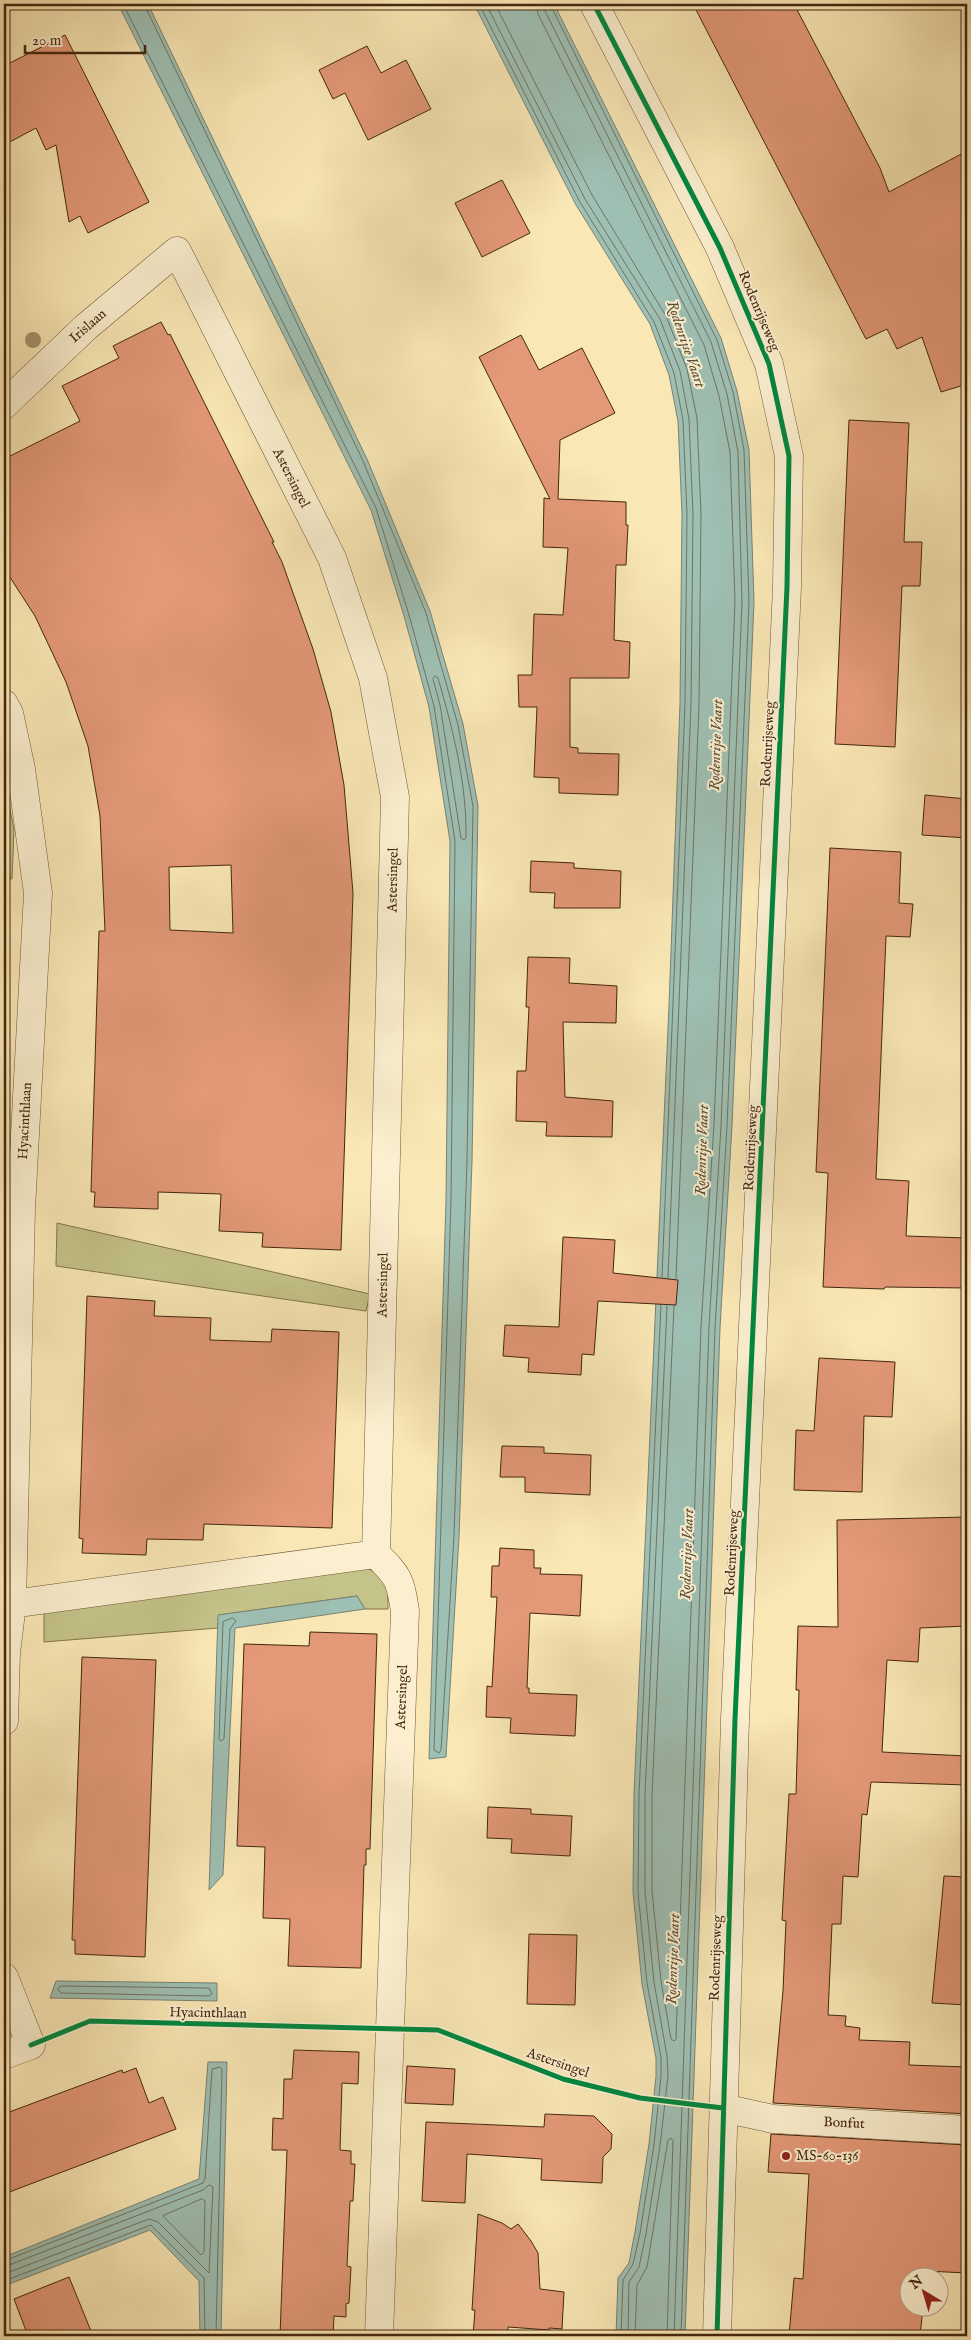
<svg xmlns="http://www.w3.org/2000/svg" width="971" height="2340" font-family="'IM FELL English',serif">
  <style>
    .green { fill: #c4c389; stroke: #84754c }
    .water { fill: #9ebfb3; stroke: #7a8271 }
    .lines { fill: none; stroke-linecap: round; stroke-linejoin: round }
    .shore { stroke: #717360; stroke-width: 1 }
    .building { fill: #e39877; stroke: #44270e; fill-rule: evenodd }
    .minor-casing { stroke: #715738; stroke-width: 29 }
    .minor { stroke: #fbefcf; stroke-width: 28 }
    .cycleway-casing { stroke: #fbefcf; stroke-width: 8 }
    .cycleway { stroke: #00873e; stroke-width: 5 }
    .tree { fill: #a7936a }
    .poi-dot { fill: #8f2418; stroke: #fbefcf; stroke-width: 2 }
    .labels { text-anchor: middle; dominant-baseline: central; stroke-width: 4; stroke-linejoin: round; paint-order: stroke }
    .street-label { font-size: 14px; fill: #44270e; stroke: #fbefcf }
    .poi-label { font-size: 14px; fill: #44270e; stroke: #fbefcf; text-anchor: start }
    .water-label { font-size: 15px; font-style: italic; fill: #5a4d37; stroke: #fbefcf }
  </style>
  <rect width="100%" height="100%" fill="#f9e7b5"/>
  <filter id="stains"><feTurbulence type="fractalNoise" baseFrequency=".004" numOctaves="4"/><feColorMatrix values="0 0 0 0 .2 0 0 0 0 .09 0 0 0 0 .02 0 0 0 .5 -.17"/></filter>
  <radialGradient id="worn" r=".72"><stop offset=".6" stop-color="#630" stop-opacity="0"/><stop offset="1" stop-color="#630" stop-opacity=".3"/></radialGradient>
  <path class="green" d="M4,778L14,830L12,879H4Z
    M57,1223L370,1294L366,1311L56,1266Z
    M365,1567C387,1578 388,1585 388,1609H365L357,1596L219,1615L218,1628L44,1642V1613Z"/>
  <path class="water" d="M118,4H148L367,459L430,611L463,724L478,806L472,1161L459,1537L446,1757L429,1759L446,1200L450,841L429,707L404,616L371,510Z
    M474,4H554L721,338L737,391L749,450L754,602L732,1126L720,1328L685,2336H616L618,2278L629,2263L635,2232L649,2144L656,2076V2058L642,1984L633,1892L634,1794L669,1006L680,704L682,514L678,421L669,375L650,324L576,205Z
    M357,1596L365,1609L235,1628L223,1875L209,1890L218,1615Z
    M56,1981L217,1983V2001L50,1998Z
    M208,2062H227L221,2336H200L199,2281L150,2230L4,2286V2257L199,2179Z"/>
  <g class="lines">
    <path class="shore" d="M123,4L376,508L409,615L434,706L455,841L451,1200L434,1750L439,1753L441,1750L454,1536L467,1161L473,806L458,725L426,613L363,461L144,4
      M479,4L580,202L654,322L674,373L683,420L687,514L685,704L662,1277
      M486,4L585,199L660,319L680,371L689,419L693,514L691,704L668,1278
      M495,4L592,195L666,316L687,369L697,418L701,514L699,705L676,1278
      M536,4L538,14L704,345L719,396L730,452L735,602L714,1125L701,1327L676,2039L674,2041L671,2039L661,1981L652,1891V1795L674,1306
      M544,4L545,11L711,342L727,394L738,452L742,602L721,1126L709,1327L674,2336
      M550,4L717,340L733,392L744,450L749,602L727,1126L715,1328L681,2336
      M435,676L438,678C453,730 467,784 466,838L464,840L461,838L440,705L433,679Z
      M233,1618L236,1621L230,1629L224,1739L221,1741L219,1739L223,1622Z
      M61,1986L209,1988L212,1994L209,1996L61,1993L58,1990Z
      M202,2199L205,2201L204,2252L201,2255L163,2216Z
      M4,2261L203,2183L205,2179L212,2069L220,2067L222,2069L216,2336
      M4,2267L203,2190L209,2185L213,2187L209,2273L158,2222L149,2219L4,2274
      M4,2281L151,2225L204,2278L205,2336
      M621,2336L623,2280L633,2264L640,2233L654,2145L661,2076V2057L647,1983L638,1892L639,1795L661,1305
      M628,2336L629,2282L639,2267L646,2234L660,2146L668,2076L667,2056L654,1982L645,1892V1795L667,1306
      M635,2336L637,2285L647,2267L668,2140L671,2138L673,2141L667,2336"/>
  </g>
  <path class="building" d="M693,4H794L880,168L889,192L967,151V384L941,392L922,337L897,349L887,329L866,339Z
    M65,35L149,202L88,233L80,216L69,222L56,145L46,150L36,128L4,145V66Z
    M367,46L381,73L406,60L431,109L368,140L345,93L333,99L319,70Z
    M502,180L530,233L482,257L455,203Z
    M161,322L168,335L170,334L274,542H272L282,562L313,649L331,712L344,785L353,893L341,1250L262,1247L263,1233L219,1231L221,1194L158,1192V1209L94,1207L95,1192H91L99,931H105L100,816L88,746L66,682L35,616L4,568V459L80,421L62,386L119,358L113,346ZM231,865L233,933L170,930L169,867Z
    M521,335L539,370L582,348L615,413L560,440L558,499L626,502V525H628L626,565H616L614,640L630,642L629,678H570V747L578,748V753L619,754L618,795L559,793V778L534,777L537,707H519L518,675H532L534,614L563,615L568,548L543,547L544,498L550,499L479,357Z
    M849,420L909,423L904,542H922L920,586H902L895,747L835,744Z
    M925,795L967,799V838L922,835Z
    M830,848L901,852L899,903L913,904L910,937L886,936L876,1179L909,1181L906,1236L967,1238V1288L885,1287L884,1289L823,1287L828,1173L816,1172Z
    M531,861L574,863V868L621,871L620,908H554L555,893L530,892Z
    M528,957L570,958L569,983L617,986L616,1023L563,1022L565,1097L613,1101L612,1137L546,1136L547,1122L516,1121L517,1071H526L529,1007H526Z
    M563,1237L615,1240L613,1273L678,1280L676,1305L598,1301L594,1355L582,1354L581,1375L528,1372L529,1358L503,1356L505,1325L559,1327Z
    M87,1296L155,1301L154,1316L211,1318L210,1340L271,1342L272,1329L339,1332L332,1528L204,1524L203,1540L147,1539L146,1555L82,1553L83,1539L79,1538Z
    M819,1358L895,1362L892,1417L864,1416L862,1492L794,1490L796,1430L814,1431Z
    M502,1446L544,1447V1453L591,1455L590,1495L525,1492V1477H500Z
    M967,1517V1626L920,1628L918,1662L887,1660L882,1752L967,1756V1785L871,1782L867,1815L862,1814L858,1877L843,1876L841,1924H832L828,2015L846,2016L845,2026L860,2028L859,2040L910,2042L909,2065L967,2067V2114L773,2103L783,1991L786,1921L782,1920L789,1794H796L799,1690H796L798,1626L838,1627L837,1520Z
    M500,1548L534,1550V1568H541L540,1574L582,1575L580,1616L530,1613L527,1688H529V1693L577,1695L575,1736L510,1733L511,1718L486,1717L487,1686L492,1687L497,1597H491L492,1566H499Z
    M310,1632L377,1634L370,1849H366V1865H364L361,1968L288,1966L290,1919L263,1918L265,1847L237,1846L244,1644L309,1646Z
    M82,1657L156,1660L145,1957L75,1954V1940H72Z
    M488,1807L531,1809V1814L572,1816L570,1856L511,1853L512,1839L487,1838Z
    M944,1876L967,1877V2005L932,2003Z
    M529,1934L577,1935L575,2005L527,2004Z
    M294,2050L359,2052L358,2084L342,2083L340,2150L351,2151V2164H355L353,2201H350L347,2266L351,2267L349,2303L346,2304V2317L334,2316L333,2336H280L287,2150H272L273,2118L283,2119L284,2079H292Z
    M407,2066L455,2069L453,2105L405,2103Z
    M136,2068L149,2103L163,2097L176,2129L4,2194V2114L122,2070L123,2073Z
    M545,2114L594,2116L612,2134L611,2149L603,2157L602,2183L541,2180L542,2159L467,2154L465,2203L422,2201L426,2122L544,2127Z
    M771,2134L967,2145V2273L926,2271V2278H908V2308H923L920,2336H789L794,2278L803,2279L809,2174L768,2172Z
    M478,2214L502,2223L511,2229L518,2224L531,2241L538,2253L540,2289L564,2292L562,2329L549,2328V2330L508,2327V2336H473L475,2310H472Z
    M69,2277L93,2336H28L14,2299Z"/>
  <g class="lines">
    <defs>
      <path id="minor" d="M594,4L720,248L769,364L789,456L787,587L735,1719L717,2336
        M4,405L86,327L177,251L332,558L373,678L395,797L376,1554C399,1577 400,1579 405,1611L379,2336
        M4,704L9,713L21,769L38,893L21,1209L12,1604L6,1653L4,1721
        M12,1604L376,1554
        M4,1977L31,2045L4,2055
        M723,2108L773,2119L967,2130"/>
    </defs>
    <use href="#minor" class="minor-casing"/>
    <use href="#minor" class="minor"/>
    <defs>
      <path id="cycleway" d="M594,4L720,248L769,364L789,456L787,587L735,1719L717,2336
        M31,2045L90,2021L438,2030L563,2079L640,2098L723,2108"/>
    </defs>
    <use href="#cycleway" class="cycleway-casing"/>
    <use href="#cycleway" class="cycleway"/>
  </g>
  <circle class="tree" cx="33" cy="340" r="8"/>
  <circle class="poi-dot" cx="786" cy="2156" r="5"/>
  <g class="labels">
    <g class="street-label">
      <text transform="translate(759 311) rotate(67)">Rodenrijseweg</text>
      <text transform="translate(88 326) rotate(-41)">Irislaan</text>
      <text transform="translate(291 478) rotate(63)">Astersingel</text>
      <text transform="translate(768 744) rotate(-87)">Rodenrijseweg</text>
      <text transform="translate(393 880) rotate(-89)">Astersingel</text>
      <text transform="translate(25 1121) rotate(-87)">Hyacinthlaan</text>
      <text transform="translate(751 1148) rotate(-87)">Rodenrijseweg</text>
      <text transform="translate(383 1285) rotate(-89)">Astersingel</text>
      <text transform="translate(732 1553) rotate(-87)">Rodenrijseweg</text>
      <text transform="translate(402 1697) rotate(-88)">Astersingel</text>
      <text transform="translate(716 1958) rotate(-88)">Rodenrijseweg</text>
      <text transform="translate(208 2013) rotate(1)">Hyacinthlaan</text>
      <text transform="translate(558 2063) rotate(19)">Astersingel</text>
      <text transform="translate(844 2123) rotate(3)">Bonfut</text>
    </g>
    <g class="poi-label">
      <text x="796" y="2156">MS-60-136</text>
    </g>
    <g class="water-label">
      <text transform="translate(686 344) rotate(71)">Rodenrijse Vaart</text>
      <text transform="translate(716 745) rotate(-88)">Rodenrijse Vaart</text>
      <text transform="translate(702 1150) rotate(-88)">Rodenrijse Vaart</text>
      <text transform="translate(687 1554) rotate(-88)">Rodenrijse Vaart</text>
      <text transform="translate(673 1959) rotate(-88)">Rodenrijse Vaart</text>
    </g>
  </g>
  <rect width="971" height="2340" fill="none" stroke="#f9e7b5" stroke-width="20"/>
  <rect x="5" y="5" width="961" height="2330" fill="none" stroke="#44270e" stroke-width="2.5"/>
  <rect x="10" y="10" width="951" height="2320" fill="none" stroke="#44270e"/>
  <g transform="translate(924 2292) rotate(322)"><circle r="24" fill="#fbefcf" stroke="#b29f82"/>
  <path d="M0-4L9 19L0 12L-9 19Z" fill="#8f2418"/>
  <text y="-8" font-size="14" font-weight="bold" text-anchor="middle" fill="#44270e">N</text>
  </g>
  <path d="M25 45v8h120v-8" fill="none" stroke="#44270e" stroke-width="2.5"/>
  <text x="32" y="45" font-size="15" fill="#44270e" stroke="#fbefcf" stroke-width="4" paint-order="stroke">20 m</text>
  <rect width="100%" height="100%" filter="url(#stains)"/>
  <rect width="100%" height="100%" fill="url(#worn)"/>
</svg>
